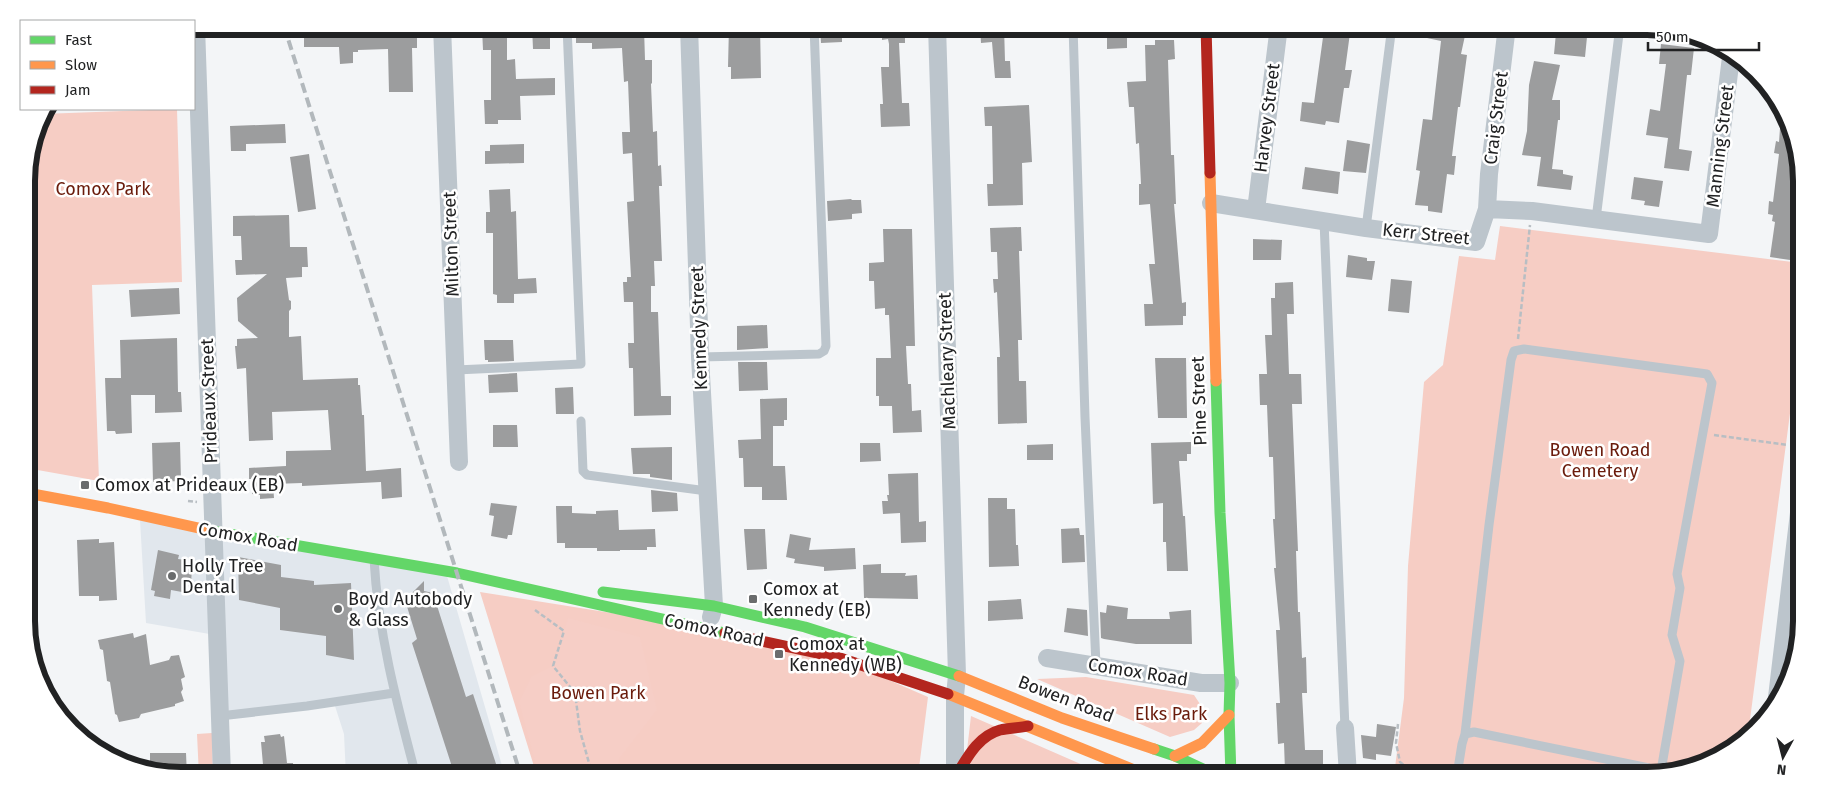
<svg xmlns="http://www.w3.org/2000/svg" width="1828" height="802" font-family="'Fira Sans',sans-serif">
  <style>
    .built { fill: #e1e7ed }
    .green { fill: #f6cdc4 }
    .forest { fill: #f6cec6 }
    .building { fill: #9c9d9e }
    .lines { fill: none; stroke-linecap: round; stroke-linejoin: round }
    .path { stroke: #b8bec3; stroke-width: 2.5; stroke-dasharray: 5 2.5; stroke-linecap: butt }
    .lane { stroke: #bcc5cc; stroke-width: 9 }
    .street { stroke: #bcc5cc; stroke-width: 18 }
    .fast { stroke: #63d668; stroke-width: 11 }
    .slow { stroke: #ff974d; stroke-width: 11 }
    .jam { stroke: #b3261e; stroke-width: 11 }
    .rail { stroke: #b2b8bc; stroke-width: 4; stroke-dasharray: 10 5; stroke-linecap: butt }
    .poi-dot { fill: #6a6c6d; stroke: #fff; stroke-width: 2 }
    .labels { text-anchor: middle; dominant-baseline: central; stroke-width: 5; stroke-linejoin: round; paint-order: stroke }
    .street-label { font-size: 18px; fill: #212223; stroke: #fff }
    .park-label { font-size: 18px; fill: #6a1b0b; stroke: #fff }
    .poi-label { font-size: 18px; fill: #212223; stroke: #fff; text-anchor: start }
    .rim { fill: none; stroke: #212223; stroke-width: 6 }
  </style>
  <rect width="100%" height="100%" fill="#f3f5f7"/>
  <path class="built" d="M140,520L447,576L505,776H346L344,734L335,706L228,713L221,636L146,623Z"/>
  <path class="green" d="M177,109L182,282L92,285L99,481L32,469L31,473L27,472V171L42,114Z
    M1500,226L1801,263V329L1748,735L1741,744L1697,767L1656,775H1394L1404,698L1408,566L1424,382L1443,365L1459,256L1495,260Z
    M480,592L806,644L928,697L918,776H537Z
    M1086,677L1194,695L1204,710L1202,723L1194,730L1170,737L1037,679Z
    M971,716L1108,776H964Z
    M212,733L213,776H199L197,734Z"/>
  <path class="forest" d="M568,618L640,637L657,710L619,759L616,776H539L519,702L531,677L553,666Z"/>
  <path class="building" d="M304,26H404V31L417,30V48H412L413,92H389L388,49L358,50V52H353V63L340,64L339,47H304Z
    M532,26H550V49H533Z
    M576,26H609V28H644L645,60H652V83L651,84L653,132L657,131L658,166L661,165L662,186H659L662,261H654L655,286H651V312H658L661,396H671V415L634,416L633,368H629L628,343H634L633,302H624L623,282H627V277H631L627,202L634,201L632,153L623,154L622,132H630L628,81L624,82L622,48L592,49V43H576Z
    M729,26H760L761,78L731,79V67H728Z
    M820,26H842V42L821,43Z
    M882,26H905V43H899L902,103H909L910,126L881,127L880,104H883L881,67H889V44L888,39L882,40Z
    M980,26H1004L1005,61H1010L1011,78H995L992,42L981,43Z
    M1107,26H1127V48L1107,49Z
    M1430,26H1442L1466,31L1461,54L1467,55L1460,107H1458L1452,156H1456L1454,175L1447,174L1442,213L1428,211V206L1415,205L1420,171L1416,170L1423,119L1432,120L1441,41L1427,38Z
    M507,27V60L515,59L516,79L555,78V95L520,96L521,120H498V124H485L484,100H491V50H483L482,28Z
    M1324,30L1350,33L1345,70H1352L1349,88H1344L1339,123L1326,121L1325,125L1300,121L1302,102L1314,103Z
    M1556,33L1587,37L1585,57L1554,54Z
    M1155,40H1174L1175,59L1168,60L1171,155H1174L1176,204H1174L1182,303L1186,302V316H1183V325L1145,326L1144,304H1153L1149,264H1155L1150,204L1139,205V184H1141L1139,143L1136,144L1134,107H1129L1127,82L1146,81L1145,45H1155Z
    M1661,44L1694,48L1691,75H1687L1679,149L1692,151L1689,171L1664,168L1668,138L1646,135L1650,109L1660,111L1666,64H1659Z
    M1534,61L1560,65L1552,100H1560V120H1558L1552,169L1563,170V174L1573,176L1571,190L1537,186L1541,157L1522,155L1527,131L1529,85Z
    M1029,105L1032,162L1022,163L1023,205L988,206L987,184H993L992,126H985L984,107Z
    M1781,114L1800,161L1801,237L1797,261L1770,257L1775,222L1772,221L1773,215L1768,214L1769,201L1773,202L1779,154L1774,153L1776,141L1779,142Z
    M285,124L286,143L246,144V151H231L230,126Z
    M1347,140L1370,144L1366,173L1343,171Z
    M524,144V163L485,164V151H490V145Z
    M309,154L316,209L298,212L290,157Z
    M1305,167L1340,172L1338,194L1302,189Z
    M1634,177L1663,181L1659,207L1644,205L1645,201L1631,199Z
    M510,189L511,212L516,211L518,279L536,278L537,293L514,294V303H497V295L493,294V233H486V212H490L489,190Z
    M851,199L852,200H861L862,213L852,214V219L828,221L827,201Z
    M289,215L290,247H307L308,267H302V277L286,278L289,300L291,301V309L289,311V337L301,336L303,380L358,378V385H360L362,415H364L366,471L401,468L402,497L382,499L381,482L302,486V483L273,484L274,498L260,499V495L252,494V479H249V468L286,466V451L331,450L328,410L272,412L273,440L249,441L246,368L237,369L235,346H237V339L258,338L238,321L237,298L267,274L236,275L235,260H242L241,236H233V216Z
    M1021,227L1022,251H1019L1022,340H1018L1019,381H1026L1027,423L998,424L997,357H1000L997,292L994,293L993,279H998L997,252H991L990,228Z
    M883,229H912L915,346H906L908,384H911L912,411L921,410L922,432L893,433L892,406H879V396H876V358H891L889,315H885V308L875,309L874,281H869V263L884,262Z
    M1253,239L1282,240L1281,260H1253Z
    M1348,255L1367,258V261H1375L1372,280L1346,277Z
    M1391,279L1412,281L1409,313L1388,311Z
    M1293,282L1294,314H1287L1289,374H1301L1302,404H1292L1298,551H1296L1298,612H1300L1302,658L1306,657L1307,693H1302L1305,750H1323V770L1285,771L1284,743L1278,744L1276,703H1280L1276,630H1280L1274,568H1276L1273,519H1275L1273,457H1269L1267,405H1260L1259,374H1267L1265,335H1272L1271,298H1275V283Z
    M179,288L180,314L131,317L129,290Z
    M767,325L768,348L737,350V326Z
    M177,338L178,392H181L182,412L155,413V395H131L132,433L116,434L115,431H107L105,378H121L120,340Z
    M484,340H513L514,361L488,362V360H485Z
    M1155,358H1186L1187,418H1158Z
    M738,362H767L768,390L739,391Z
    M517,373L518,392L489,393L488,375Z
    M573,387L574,414H556L555,388Z
    M787,398V420H784V426H773V466H785L787,500H762V487H744L743,458H739L738,440L761,439L760,399Z
    M493,425H517L518,447H493Z
    M180,442L181,481L153,482L152,443Z
    M1191,442V454H1187V461H1179L1183,516H1185L1188,571H1167L1166,542H1163V503L1153,504L1151,443Z
    M860,443H880L881,461L860,462Z
    M1053,444V460H1027V445Z
    M672,447V480L650,477V474H633L631,448Z
    M918,473L919,522L926,521V542L901,543L900,513L883,514L882,501H888L887,495H889L888,474Z
    M651,490L677,493L678,511L652,512Z
    M988,498H1007V509H1015L1016,545H1018L1019,566L989,567Z
    M491,503L517,506L512,535H508L507,539L491,536L494,516L489,515Z
    M556,506H572V513L596,514V511L618,510L619,530L655,529L656,547H647V550H620V551H597V548H565V543H557Z
    M1079,528L1080,535H1084L1085,562L1062,563L1061,529Z
    M744,529H765L767,569L747,570Z
    M790,534L811,538L809,550L855,548L856,569L824,571V567L794,563L795,559L786,557Z
    M99,539V543L114,542L117,600L99,601V596H79L77,540Z
    M158,550L179,555L178,559L186,560L185,563L192,567L191,584L182,592L171,590L170,599L154,596L155,591L151,590Z
    M238,557L281,565V577L314,581V585L351,583L354,660L326,655V636L280,630V608L239,600Z
    M881,564V573H906L905,576L917,575L918,599L864,598L863,565Z
    M424,581V591L433,593L466,697L473,694L500,776H455L412,643L417,639L405,600Z
    M1021,599L1023,619L988,621V601Z
    M1107,605L1128,608L1127,619H1170L1169,612L1191,610L1192,644H1136L1104,639L1101,638L1100,612L1106,613Z
    M1067,608L1087,610L1088,636L1064,632Z
    M133,633L134,638L146,634L150,665L169,660L171,656L179,655L185,677L181,679L183,689L181,692L184,701L175,704V706L141,714L139,718L119,722L117,715L115,714L110,682L107,681L103,650L100,649L98,640Z
    M1377,724L1396,727L1391,756L1376,754V760L1363,758L1361,735L1376,737Z
    M280,734L281,737L284,736L287,763H293L294,776H264L261,742H265L264,736Z
    M150,753H186L187,776L150,770Z"/>
  <g class="lines">
    <path class="path" d="M1518,339L1530,225
      M27,354L33,345
      M1714,435L1788,445
      M188,501L197,502
      M535,610L564,631L553,666L575,693L580,731L591,770L602,776
      M1398,724L1396,743L1400,762L1404,765L1446,771"/>
    <path class="lane" d="M1073,26L1085,417L1096,665
      M1596,219L1620,26
      M1324,221L1345,728
      M1366,228L1392,26
      M700,357L819,354L824,351L826,346L814,26
      M456,370L581,364L567,26
      M581,421L583,471L587,475L707,491
      M374,559C378,633 397,704 416,776
      M1785,626L1800,628
      M220,716L307,706L394,693
      M1465,734L1489,525L1511,360L1514,351L1524,349L1707,374L1712,383L1677,574L1680,588L1672,635L1680,661L1661,771
      M1457,775L1462,744L1465,734L1474,732L1649,768L1661,771L1664,774"/>
    <path class="street" d="M196,26L222,776
      M442,26L459,462
      M689,26L700,357L714,606L711,617
      M937,26L957,675L955,696V776
      M1211,203L1366,228L1476,242L1487,209L1489,174L1507,26
      M1487,209L1532,211L1709,234L1731,57
      M1256,210L1279,26
      M1047,658L1201,683H1230
      M1777,697L1801,496
      M1345,728L1348,775"/>
    <path class="fast" d="M1216,381L1220,513L1230,683L1229,715L1231,776
      M212,531L457,573L725,633
      M603,592L714,606L805,627L959,676
      M1154,749L1175,756L1218,776"/>
    <path class="slow" d="M1210,173L1216,381
      M27,493L108,508L212,531
      M959,676L1062,718L1154,749
      M948,694L1149,776
      M1175,756L1202,743L1229,715"/>
    <path class="jam" d="M1206,26L1210,173
      M725,633L840,658L948,694
      M956,776C967,758 978,736 1000,730C1009,728 1019,728 1028,726"/>
    <path class="rail" d="M284,26L521,776"/>
  </g>
  <g class="poi-dot">
    <rect x="80" y="480" width="10" height="10" rx="2.5"/>
    <circle cx="172" cy="576" r="5"/>
    <rect x="748" y="594" width="10" height="10" rx="2.5"/>
    <circle cx="338" cy="609" r="5"/>
    <rect x="774" y="649" width="10" height="10" rx="2.5"/>
  </g>
  <g class="labels">
    <g class="street-label">
      <text transform="translate(1267 118) rotate(-83)">Harvey Street</text>
      <text transform="translate(1496 118) rotate(-83)">Craig Street</text>
      <text transform="translate(1720 146) rotate(-83)">Manning Street</text>
      <text transform="translate(1426 234) rotate(6)">Kerr Street</text>
      <text transform="translate(451 244) rotate(-92)">Milton Street</text>
      <text transform="translate(699 328) rotate(-92)">Kennedy Street</text>
      <text transform="translate(947 361) rotate(-92)">Machleary Street</text>
      <text transform="translate(209 401) rotate(-92)">Prideaux Street</text>
      <text transform="translate(1199 401) rotate(-92)">Pine Street</text>
      <text transform="translate(248 537) rotate(10)">Comox Road</text>
      <text transform="translate(714 630) rotate(12)">Comox Road</text>
      <text transform="translate(1138 672) rotate(9)">Comox Road</text>
      <text transform="translate(1066 699) rotate(21)">Bowen Road</text>
    </g>
    <g class="park-label">
      <text x="103" y="189">Comox Park</text>
      <text x="1600" y="450">Bowen Road<tspan x="1600" dy="21">Cemetery</tspan></text>
      <text x="598" y="693">Bowen Park</text>
      <text x="1171" y="714">Elks Park</text>
    </g>
    <g class="poi-label">
      <text x="95" y="485">Comox at Prideaux (EB)</text>
      <text x="182" y="566">Holly Tree<tspan x="182" dy="21">Dental</tspan></text>
      <text x="763" y="589">Comox at<tspan x="763" dy="21">Kennedy (EB)</tspan></text>
      <text x="348" y="599">Boyd Autobody<tspan x="348" dy="21">&amp; Glass</tspan></text>
      <text x="789" y="644">Comox at<tspan x="789" dy="21">Kennedy (WB)</tspan></text>
    </g>
  </g>
  <path d="M0 0H1828V802H0ZM181 35H1647A146 146 0 0 1 1793 181V621A146 146 0 0 1 1647 767H181A146 146 0 0 1 35 621V181A146 146 0 0 1 181 35Z" fill="#fff" fill-rule="evenodd"/>
  <path class="rim" d="M181 35H1647A146 146 0 0 1 1793 181V621A146 146 0 0 1 1647 767H181A146 146 0 0 1 35 621V181A146 146 0 0 1 181 35Z"/>
  <rect x="20" y="20" width="175" height="90" fill="#ffffff" stroke="#a6a7a7"/>
  <rect x="30" y="36" width="25" height="8" fill="#63d668" stroke="#a6a7a7"/>
  <text x="65" y="45" font-size="15" fill="#212223">Fast</text>
  <rect x="30" y="61" width="25" height="8" fill="#ff974d" stroke="#a6a7a7"/>
  <text x="65" y="70" font-size="15" fill="#212223">Slow</text>
  <rect x="30" y="86" width="25" height="8" fill="#b3261e" stroke="#a6a7a7"/>
  <text x="65" y="95" font-size="15" fill="#212223">Jam</text>
  <g transform="translate(1783 757) rotate(187)" stroke="#ffffff" stroke-width="4" paint-order="stroke">
  <path d="M0-4L9 19L0 12L-9 19Z" fill="#212223"/>
  <text y="-8" font-size="14" font-weight="bold" text-anchor="middle" fill="#212223">N</text>
  </g>
  <path d="M1648 42v8h111v-8" fill="none" stroke="#212223" stroke-width="2.5"/>
  <text x="1656" y="42" font-size="15" fill="#212223" stroke="#ffffff" stroke-width="4" paint-order="stroke">50 m</text>
</svg>
